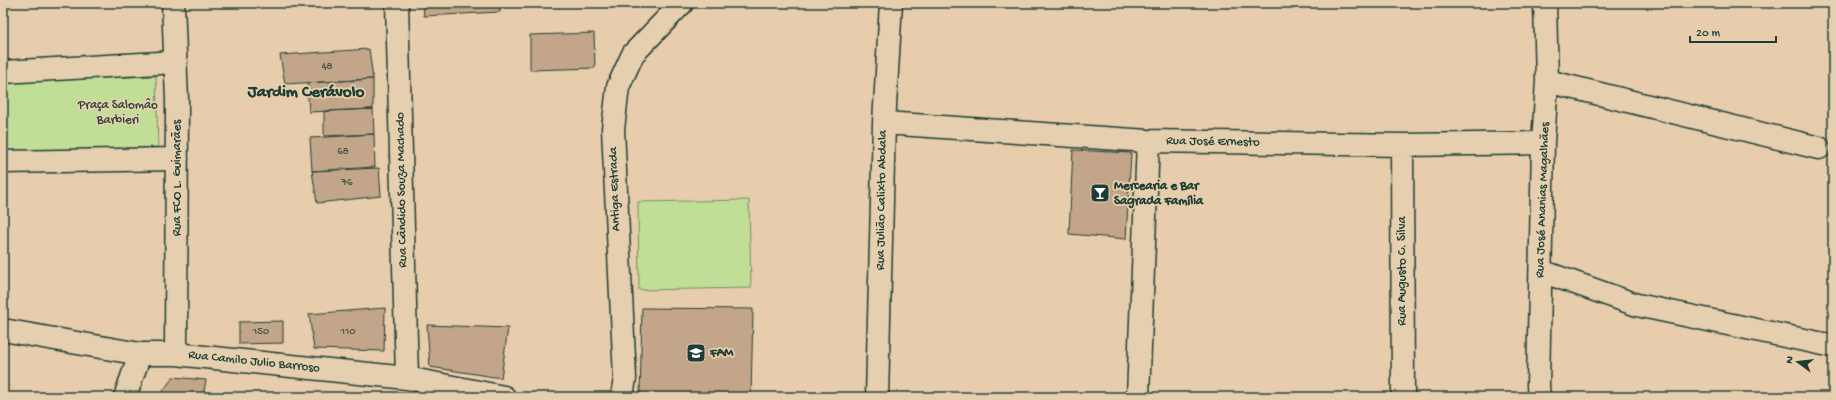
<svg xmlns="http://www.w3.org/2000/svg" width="1836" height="400" font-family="'Gochi Hand',sans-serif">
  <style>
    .green { fill: #c0de96; stroke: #708e65 }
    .building { fill: #c3a689; stroke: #1f3d34 }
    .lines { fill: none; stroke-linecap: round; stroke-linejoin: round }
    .street-casing { stroke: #1f3d34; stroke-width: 25 }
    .street { stroke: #e5cfae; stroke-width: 22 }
    .labels { text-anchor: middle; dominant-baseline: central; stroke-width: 3.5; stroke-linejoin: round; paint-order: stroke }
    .number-label { font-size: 11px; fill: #485749 }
    .park-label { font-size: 13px; fill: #274539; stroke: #e5cfae }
    .street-label { font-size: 13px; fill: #1f3d34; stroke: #e5cfae }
    .poi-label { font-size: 13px; font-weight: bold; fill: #1f3d34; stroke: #e5cfae; text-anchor: start }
    .district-label { font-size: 17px; font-weight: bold; fill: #1f3d34; stroke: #e5cfae }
  </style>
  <rect width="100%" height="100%" fill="#e7cdab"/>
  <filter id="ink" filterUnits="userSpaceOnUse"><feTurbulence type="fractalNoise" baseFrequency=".025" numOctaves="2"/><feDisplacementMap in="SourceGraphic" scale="8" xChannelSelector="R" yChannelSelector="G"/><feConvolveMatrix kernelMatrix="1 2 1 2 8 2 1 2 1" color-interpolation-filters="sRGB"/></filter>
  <g filter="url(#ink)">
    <path class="green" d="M156,76L158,147L3,152V82Z
      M749,200L751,288L639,290L638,202Z"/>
    <path class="building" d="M423,3H500V12L424,16Z
      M594,33L595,68L530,70V35Z
      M369,49L373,79L285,84L280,55Z
      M373,79V109L309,112L307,83Z
      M373,109L374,134L324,136V111Z
      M374,134L375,167L312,171L310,138Z
      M1073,150L1131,153L1126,239L1069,234Z
      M379,168L381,196L317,203L312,171Z
      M385,308L384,351L314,349L309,314Z
      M642,308L753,309L751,397H640Z
      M283,321V343L239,344V322Z
      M427,325L508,328L501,378L430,367Z
      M173,377L206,380L203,397H159Z"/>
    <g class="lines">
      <defs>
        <path id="street" d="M173,3L177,100L176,354
          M397,3L407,378
          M3,72L176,62
          M1547,81L1819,148
          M884,123L1148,141L1402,145L1543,143
          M1402,145L1403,397
          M3,162L177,159
          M1541,271L1637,305L1833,346
          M3,330L140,354H176L407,378L504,397
          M125,397L140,354
          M622,397L625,378L613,129L618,87L633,54L682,3
          M877,397L884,123L891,3
          M1138,397L1148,141
          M1539,397L1538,385L1543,143L1547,81L1545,3"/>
      </defs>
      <use href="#street" class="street-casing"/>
      <use href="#street" class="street"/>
    </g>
  </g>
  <defs>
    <symbol id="bar-square" viewBox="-11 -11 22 22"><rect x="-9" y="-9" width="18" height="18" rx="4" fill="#1f3d34" stroke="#e5cfae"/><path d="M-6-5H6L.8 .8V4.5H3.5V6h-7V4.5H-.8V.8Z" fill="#fff"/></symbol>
    <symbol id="school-square" viewBox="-11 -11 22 22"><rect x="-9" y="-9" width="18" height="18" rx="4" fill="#1f3d34" stroke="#e5cfae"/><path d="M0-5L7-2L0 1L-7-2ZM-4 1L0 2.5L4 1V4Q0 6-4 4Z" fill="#fff"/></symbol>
  </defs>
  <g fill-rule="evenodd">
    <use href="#bar-square" x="1089" y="182" width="22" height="22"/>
    <use href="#school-square" x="685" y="342" width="22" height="22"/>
  </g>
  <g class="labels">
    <g class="number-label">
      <text x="327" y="67">48</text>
      <text x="343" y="152">68</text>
      <text x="347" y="183">76</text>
      <text x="261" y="332">150</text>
      <text x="348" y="332">110</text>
    </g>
    <g class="park-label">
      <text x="118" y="105">Praça Salomâo<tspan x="118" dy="15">Barbieri</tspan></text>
    </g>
    <g class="street-label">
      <text transform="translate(1213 142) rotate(1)">Rua José Ernesto</text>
      <text transform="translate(177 178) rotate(-90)">Rua FCO L. Guimarães</text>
      <text transform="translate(615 189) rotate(-92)">Antiga Estrada</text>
      <text transform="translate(402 190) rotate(-91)">Rua Cândido Souza Machado</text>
      <text transform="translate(882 200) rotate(-89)">Rua Julião Calixto Abdala</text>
      <text transform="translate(1543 200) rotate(-88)">Rua José Ananias Magalhães</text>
      <text transform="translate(1402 271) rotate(-90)">Rua Augusto C. Silva</text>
      <text transform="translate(254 362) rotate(6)">Rua Camilo Julio Barroso</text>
    </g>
    <g class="poi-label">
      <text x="1114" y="186">Mercearia e Bar<tspan x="1114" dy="15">Sagrada Família</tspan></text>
      <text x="710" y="353">FAM</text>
    </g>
    <g class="district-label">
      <text x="306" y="93">Jardim Cerávolo</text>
    </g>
  </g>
  <rect width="1836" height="400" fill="none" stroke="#e5cfae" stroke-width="16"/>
  <rect x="8" y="8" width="1820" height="384" fill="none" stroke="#1f3d34" stroke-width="1.5" filter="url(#ink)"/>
  <g transform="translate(1798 362) rotate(285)" stroke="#e5cfae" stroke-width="3" paint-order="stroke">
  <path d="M0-3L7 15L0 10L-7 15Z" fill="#1f3d34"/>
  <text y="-6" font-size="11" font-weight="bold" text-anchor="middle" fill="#1f3d34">N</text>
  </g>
  <path d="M1690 36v6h86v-6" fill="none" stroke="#1f3d34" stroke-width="2"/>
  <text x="1696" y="36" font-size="12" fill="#1f3d34" stroke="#e5cfae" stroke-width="3" paint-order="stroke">20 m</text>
</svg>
